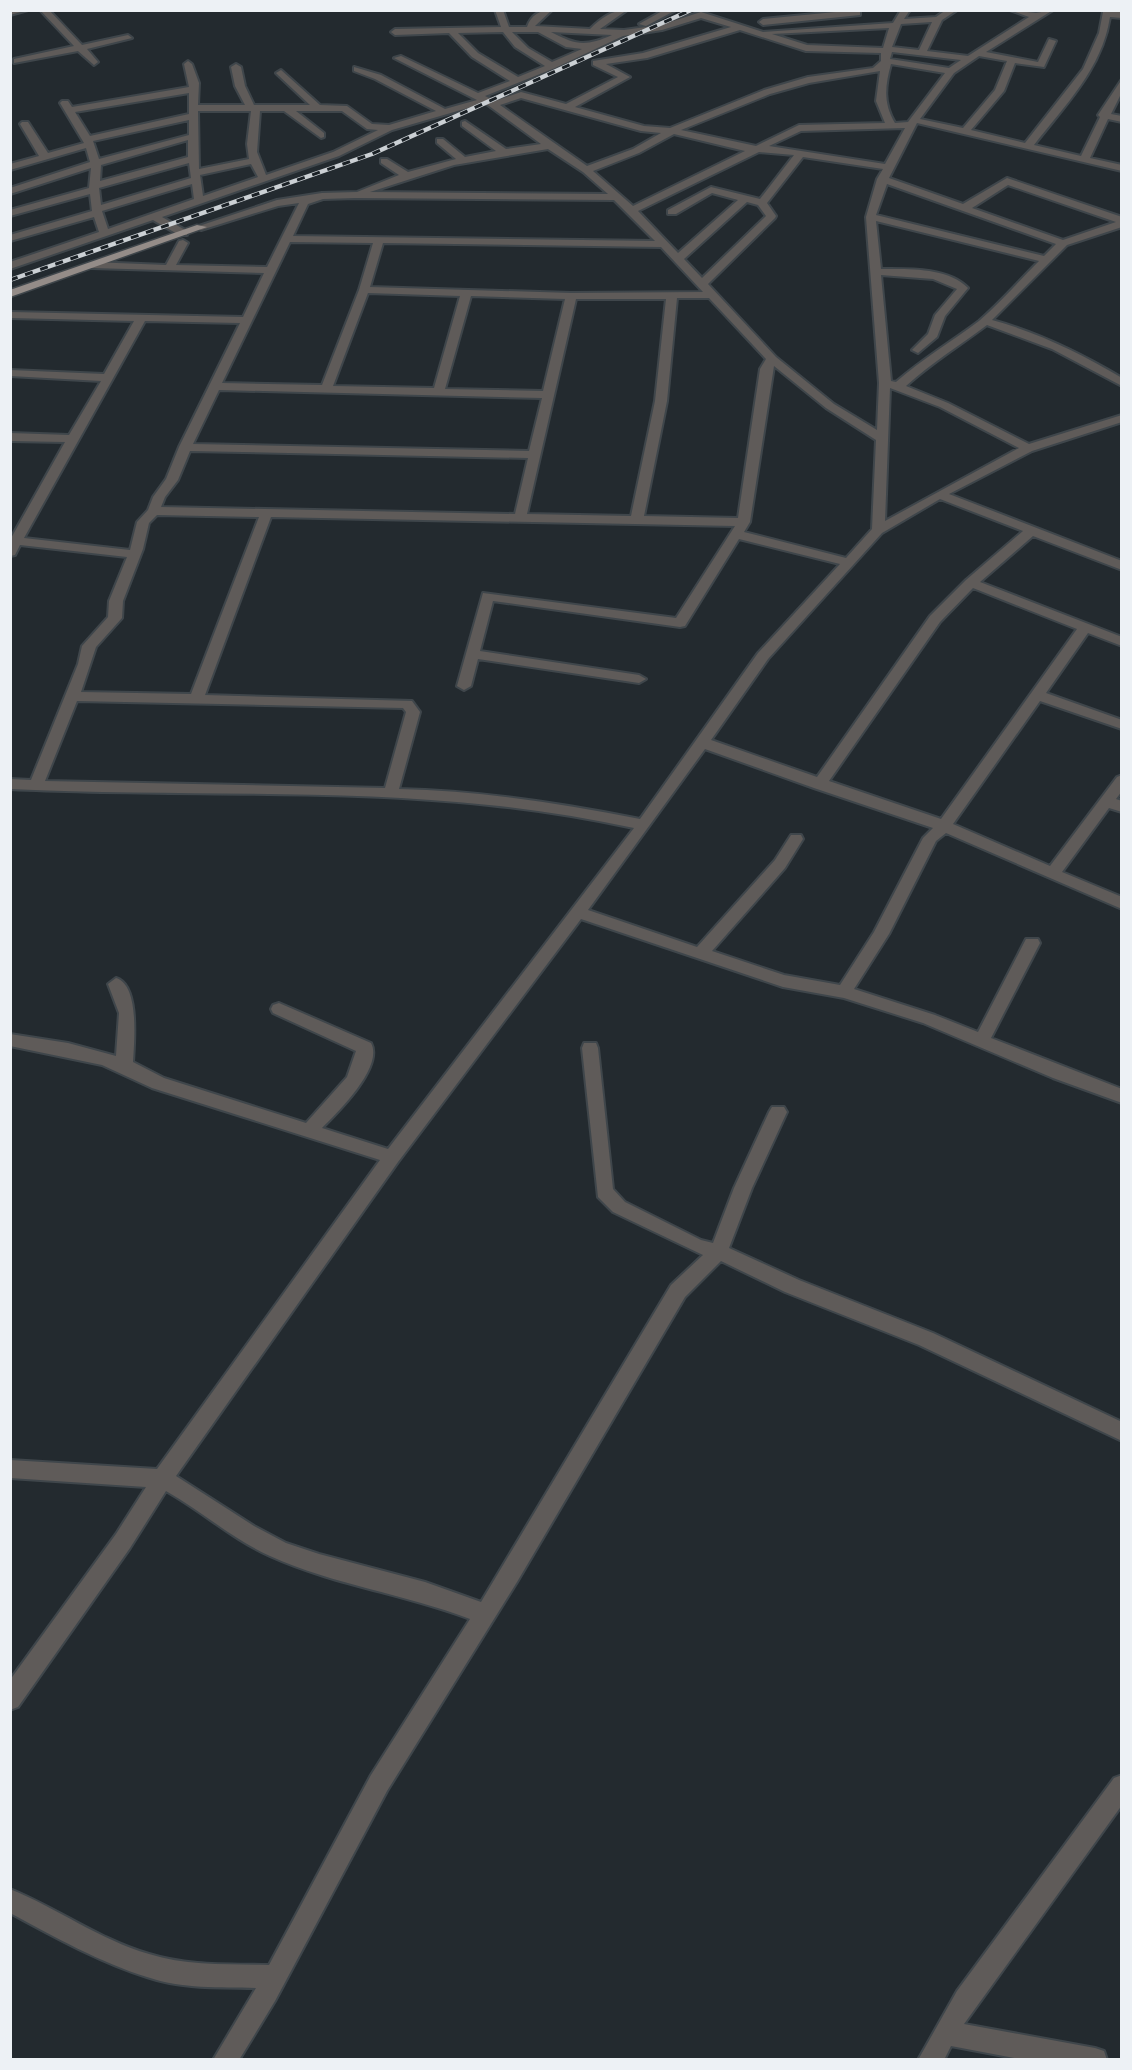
<svg xmlns="http://www.w3.org/2000/svg" width="1132" height="2070" font-family="'Public Sans',sans-serif">
  <style>
    .lines { fill: none; stroke-linecap: round; stroke-linejoin: round }
    .minor-casing { stroke: #3f464b; stroke-width: 4 }
    .major-casing { stroke: #3f464b; stroke-width: 3 }
    .minor { fill: #5f5b59; fill-rule: evenodd }
    .major { fill: #948c88; fill-rule: evenodd }
    .rail-casing { stroke: #cbd0d4; stroke-width: 4.5 }
    .rail { stroke: #1a2025; stroke-width: 3; stroke-dasharray: 8; stroke-linecap: butt }
  </style>
  <rect width="100%" height="100%" fill="#232a2f"/>
  <g class="lines">
    <defs>
      <path id="minor" d="M10,10H28L10,15Z
        M40,10H49L82,45L128,35L132,38L87,49L98,62L94,65L78,51L14,63V59L74,46Z
        M495,10H503L509,27H527C531,15 540,10 552,10L535,26L590,29C601,18 612,10 627,10L600,29L624,30L661,25L701,12L763,32L893,23L901,10H910L904,19L936,17L946,10H957L942,20L927,51L968,56L1029,17L1010,10L1036,13L1053,10L986,52L1038,62L1049,39L1056,41L1044,67L1015,63L1004,91L971,130L1025,143L1083,69L1099,33L1103,12H1122V18L1110,17C1102,69 1065,105 1034,145L1081,156L1100,117L1098,115L1122,79V92L1111,114L1122,116V122L1108,119L1090,158L1122,165V171L917,123L889,178L963,204L1007,178L1122,217V227L1067,245L992,320C1039,333 1080,353 1122,378V386L1052,349L987,325C959,346 931,363 906,386L948,403L1029,444L1122,415V422L1032,451L949,494L1122,561V570L1033,536L980,582L1122,637V646L1088,633L1046,693L1122,720V729L1040,701L953,824L1050,866L1117,777L1122,775V791L1116,799L1122,801V812L1109,808L1062,872L1122,897V909L946,833L936,841L889,934L854,989L935,1015L978,1032L1026,939H1038L1040,943L991,1038L1122,1089V1103L1053,1078L923,1023L844,998L783,987L581,919L398,1162L176,1476L254,1526L286,1543L319,1554L425,1582L481,1602L671,1285L703,1255L613,1212L598,1197L582,1048L584,1043H596L598,1048L613,1189L625,1202L701,1240L713,1243L734,1188L769,1112L772,1107H784L787,1112L752,1188L729,1248L799,1280L933,1333L1122,1422V1441L919,1345L785,1292L721,1261L685,1297L517,1582L387,1791L275,2001L239,2060H213L256,1988C220,1987 182,1989 147,1977C101,1963 53,1936 10,1913V1889C57,1908 100,1940 149,1954C187,1966 229,1964 269,1965L371,1775L470,1619C405,1594 334,1585 270,1556C232,1539 202,1511 166,1491L130,1548L18,1707L10,1710V1680L116,1534L146,1487L10,1478V1460L157,1469L380,1160L152,1088L102,1065L10,1046V1034L68,1043L116,1056L119,1013L108,984L116,978C140,985 134,1043 133,1062L164,1078L306,1123L347,1077L356,1051L273,1013L271,1009L273,1005L279,1003L371,1043C384,1067 338,1112 322,1128L388,1149L634,828C586,818 538,810 489,805C331,788 170,797 10,789V779L31,780L78,664L82,646L108,617L109,601L127,557L20,545L15,555L10,556V540L65,442L10,441V433L69,435L101,381L10,376V370L104,374L134,321L10,318V312L243,317L264,273L92,268L87,265L92,262L166,265L179,241L183,240L188,243L176,265L267,267L299,203L278,206L201,230L196,227L277,200L322,193L357,192L399,175L381,163V159H387L408,172L456,159L437,143V139H443L465,157L496,151L462,126V122L465,121L506,149L541,144L485,103L392,130L339,156L162,217L187,231V235H179L153,220L10,269V262L99,232L94,217L10,241V235L92,211L90,194L10,216V210L89,188L91,168L10,194V188L90,162L86,148L10,170V164L39,156L20,124L22,122H28L48,153L84,143L60,103L62,101H68L72,107L189,87L184,64L188,61L192,64L199,83L198,105H245L235,86L231,67L236,64L241,67L245,86L254,105H310L278,75L276,73L281,70L320,105L347,106L372,124L389,125L436,111L375,79L354,71V67L381,75L445,109L477,100L394,58L401,56L478,93L510,81L472,57L449,33L395,35L391,32L395,29L501,27ZM701,18L731,27L643,53L593,61V65L618,77L566,104L521,92L495,101L485,96L555,68L623,36L662,30ZM932,22L919,50L892,47L901,24ZM889,28L883,48L807,45L772,34ZM740,30L806,51L881,53V61L873,68L808,77L764,90L670,128L644,126L575,107L630,77L606,64L647,58ZM503,32L515,47L545,66L518,77L478,53L458,33ZM512,32H538L566,47L582,49L552,62L528,48ZM551,32L612,35C585,47 576,45 551,32ZM892,52L961,60L949,68L890,59ZM979,56L1007,61L995,90L963,128L920,119L954,73ZM891,64L945,73L908,122L895,123C883,103 885,86 891,64ZM880,71L876,101L885,123L799,125L756,146L681,130L770,94L809,83ZM189,93V114L90,136L75,112ZM521,98L641,131L661,133L633,149L587,166L500,105ZM198,111H251L247,144L249,159L199,169ZM260,111H284L321,138L324,137V133L296,111H342L367,129L378,130L333,152L266,175L257,152ZM189,120V135L99,159L93,141ZM905,128L885,164L769,146L801,131ZM674,134L745,151L633,206L593,171L639,153ZM188,140V157L100,181L101,165ZM548,149L583,172L608,194L370,192L454,165ZM759,152L794,155L760,199L711,187L668,210V214H676L712,193L738,200L678,253L638,211ZM803,157L883,169L877,179L866,217L879,383L877,430L834,404L776,357L708,284L775,218L776,216L767,203ZM189,163L191,178L101,205L99,188ZM251,164L258,177L203,196L200,175ZM192,184L194,199L108,229L102,211ZM887,184L1056,244L1044,256L876,215ZM1008,185L1116,222L1063,240L972,208ZM355,198L614,200L655,241L293,236L308,204L323,199ZM747,202L758,205L766,216L702,278L684,259ZM876,221L1039,261C1019,281 1000,303 979,321C951,342 922,359 896,382L891,381L881,275L933,279L957,289L935,315L928,334L912,350L918,353L937,337L945,316L968,288C948,267 907,269 881,269ZM290,242L373,243L359,290L322,385L222,383ZM383,243L661,247L703,292L571,293L370,287ZM368,293L460,296L434,388L333,386ZM471,296L565,299L543,391L445,389ZM677,298H709L766,359L760,369L738,518L644,516L667,401ZM576,299H666L655,401L631,516L527,514ZM145,321L240,323L179,447L166,479L153,497L148,510L137,522L130,550L24,538ZM774,366L826,408L876,440L872,529L846,558L744,532L750,522ZM890,388L940,407L1019,448L885,521ZM219,390L542,398L529,451L193,444ZM190,451L528,458L515,514L161,507L165,497L178,480ZM940,499L1023,531L966,580L930,616L817,777L711,740L768,659L882,533ZM157,515L259,517L191,694L81,692L96,647L122,618L123,601L143,549L149,523ZM271,517L735,526L676,618L483,593L457,686L464,690L471,686L478,659L639,683L646,679L639,675L480,651L493,601L680,627L685,626L739,539L840,564L758,653L640,819C561,803 481,791 399,789L420,712L412,701L205,695ZM973,588L1077,629L941,819L829,781L940,622ZM77,701L403,708L406,712L385,788L45,781ZM705,749L814,788L933,828L923,838L874,932L840,985L784,975L712,951L785,868L803,839L801,835H791L775,860L697,947L588,910Z
        M664,10H676L646,26L639,24Z
        M856,10L860,11V15L763,25L759,22L763,19Z
        M1122,1775V1805L964,2024L1095,2048L1104,2051L1107,2060H1025L951,2046L944,2060H918L957,1991L1114,1778Z"/>
      <path id="major" d="M197,225L207,227L10,297V290Z"/>
    </defs>
    <use href="#minor" class="minor-casing"/>
    <use href="#major" class="major-casing"/>
    <use href="#minor" class="minor"/>
    <use href="#major" class="major"/>
    <defs>
      <path id="rail" d="M10,280L372,154L691,10"/>
    </defs>
    <use href="#rail" class="rail-casing"/>
    <use href="#rail" class="rail"/>
  </g>
  <rect width="1132" height="2070" fill="none" stroke="#edf1f5" stroke-width="24"/>
</svg>
